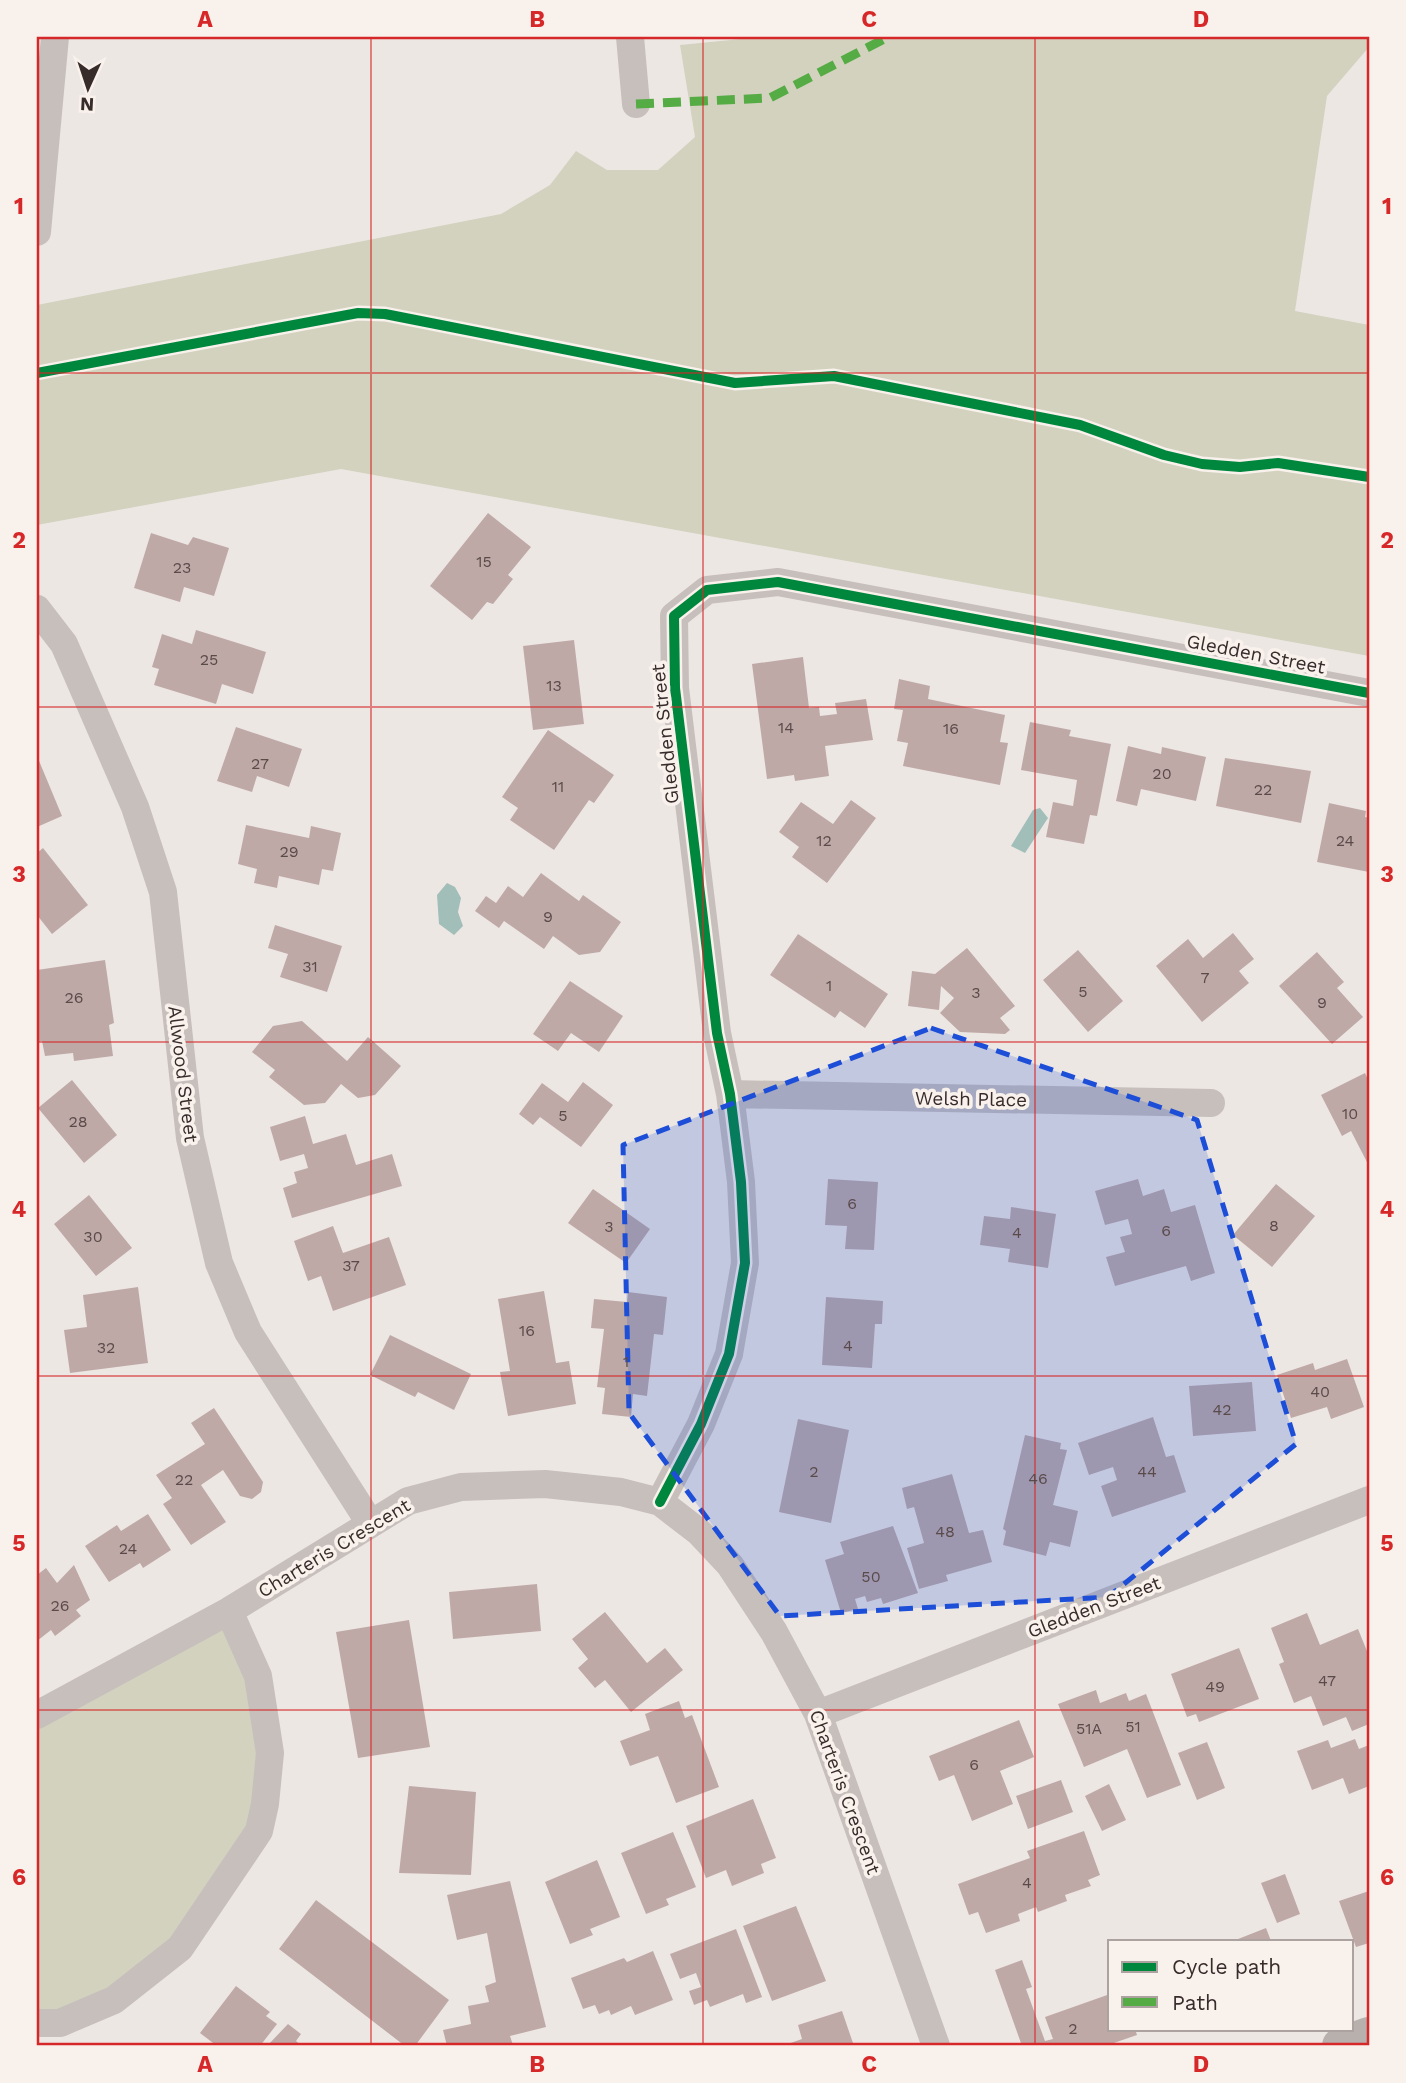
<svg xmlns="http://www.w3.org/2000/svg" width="1406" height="2083" font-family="'Work Sans',sans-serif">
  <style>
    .green { fill: #d2d2bf }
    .water { fill: #a1beb9 }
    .building { fill: #bfa9a7 }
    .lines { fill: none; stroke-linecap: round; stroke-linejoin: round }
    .street { stroke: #c7bfbc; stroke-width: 28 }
    .secondary { stroke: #b7b0ad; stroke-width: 38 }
    .quiet { stroke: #55ab44; stroke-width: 9; stroke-dasharray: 18 9; stroke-linecap: butt }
    .cycleway-casing { stroke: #f9f1ec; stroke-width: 15 }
    .cycleway { stroke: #00873e; stroke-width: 10 }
    .marked { fill: #1d4ed8; fill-opacity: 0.2; stroke: #1d4ed8; stroke-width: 5; stroke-dasharray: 14 9; stroke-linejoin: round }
    .grid { fill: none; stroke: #d62828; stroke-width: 2; stroke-opacity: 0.55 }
    .labels { text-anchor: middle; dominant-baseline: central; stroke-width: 7; stroke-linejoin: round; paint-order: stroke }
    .number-label { font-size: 16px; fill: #5a4b4a }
    .street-label { font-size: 19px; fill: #382c2b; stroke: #f9f1ec }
    .neatline { fill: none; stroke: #d62828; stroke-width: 2.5 }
    .grid-label { font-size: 23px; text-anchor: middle; font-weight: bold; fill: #d62828 }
  </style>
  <rect width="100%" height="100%" fill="#ede7e4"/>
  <path class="green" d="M761,37H1369V47L1327,96L1295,311L1369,325V656L341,469L37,525V305L501,214L550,185L576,151L607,170H658L695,137L680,45Z
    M229,1611L258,1676L265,1804L219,1894L114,2000L37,2023V1715Z"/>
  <path class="water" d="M1040,808L1048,818L1025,853L1011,846L1033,810Z
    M447,883L455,887L461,898L458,912L463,926L454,935L439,924L437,895Z"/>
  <path class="building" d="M488,513L531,547L508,575L513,579L493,604L487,602L472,620L430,586Z
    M151,533L188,545L193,537L229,548L214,596L184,587L180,602L134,588Z
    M196,630L266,652L253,694L222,684L216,704L154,685L159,669L152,667L162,634L192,644Z
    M574,640L584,724L533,730L523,646Z
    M803,657L809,708L819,707L820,716L837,714L835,703L866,699L873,740L825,746L829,776L795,781L794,775L767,779L752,664Z
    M899,679L930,686L928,699L1005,715L1000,742L1008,743L1000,785L903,766L908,743L897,741L903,710L894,709Z
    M1030,722L1071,730L1069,736L1111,744L1097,816L1090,815L1084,844L1046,837L1053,802L1073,806L1077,780L1021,770Z
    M236,727L302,749L289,787L257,776L252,792L217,781Z
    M548,730L614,775L594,803L589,800L554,850L510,820L518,808L502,797Z
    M1128,746L1161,754L1162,747L1206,757L1196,801L1141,789L1137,806L1116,801Z
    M37,756L62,816L37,827Z
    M1225,758L1311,771L1301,823L1216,806Z
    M851,800L876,818L827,883L792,857L799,847L779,832L801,802L833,824Z
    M1329,803L1366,811L1365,817L1369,818V872L1317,862Z
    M246,825L309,838L311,826L341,833L333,871L322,869L319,885L279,876L277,888L254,883L257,869L238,864Z
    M43,848L88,905L52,934L37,915V853Z
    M541,873L579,901L583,895L621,922L600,952L579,955L553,936L544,949L504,921L499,928L475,911L486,896L496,903L508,886L523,897Z
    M275,925L342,946L327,992L280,977L288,954L268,948Z
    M1233,933L1254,959L1239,971L1249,983L1202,1022L1156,966L1188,939L1203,958Z
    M798,934L888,994L865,1028L840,1011L835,1018L770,975Z
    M967,948L1015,1006L1000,1018L1010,1030L1005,1034L960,1032L940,1013L954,998L941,986L939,1010L908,1006L912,971L935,974Z
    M1078,950L1123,1001L1088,1032L1043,980Z
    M1317,952L1344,982L1337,988L1363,1017L1332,1044L1279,986Z
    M105,960L114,1023L109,1025L113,1056L74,1061L73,1053L45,1056L42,1041L37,1042V970Z
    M570,981L623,1016L599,1052L571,1033L558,1051L533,1034Z
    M302,1021L347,1061L368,1037L401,1066L375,1095L358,1098L341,1084L325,1103L304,1105L269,1077L275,1070L252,1052L273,1026Z
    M1365,1073L1369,1082V1166L1351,1131L1342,1136L1321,1095Z
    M72,1080L117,1135L84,1163L38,1108Z
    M583,1082L613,1105L581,1147L540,1117L533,1125L519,1114L542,1083L568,1102Z
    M305,1116L313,1144L346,1134L356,1165L392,1154L402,1186L292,1218L283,1188L297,1183L294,1172L308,1168L304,1154L280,1161L270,1127Z
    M828,1179L878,1182L874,1250L845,1249L847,1226L825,1225Z
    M1138,1179L1143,1196L1164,1189L1171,1212L1195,1205L1215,1273L1191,1281L1186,1266L1115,1286L1106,1257L1125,1252L1120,1237L1132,1234L1128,1219L1105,1225L1095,1191Z
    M1276,1184L1315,1216L1272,1267L1233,1235Z
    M593,1189L650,1229L626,1263L568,1223Z
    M89,1195L132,1248L96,1276L54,1224Z
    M1011,1207L1056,1214L1048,1268L1008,1262L1010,1249L980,1245L984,1216L1010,1219Z
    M333,1226L343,1253L389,1237L406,1285L333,1311L321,1276L308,1281L294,1241Z
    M138,1287L148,1363L70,1373L64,1330L87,1327L83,1295Z
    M544,1291L556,1363L569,1361L576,1404L508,1416L500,1372L510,1371L498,1299Z
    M628,1292L667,1297L663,1335L654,1334L647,1396L633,1394L631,1417L602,1414L605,1388L597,1387L604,1329L591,1328L594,1299L627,1302Z
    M826,1297L883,1301L882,1324H875L872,1368L822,1365Z
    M390,1335L471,1374L454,1410L418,1392L415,1397L370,1375Z
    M1347,1359L1364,1407L1331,1419L1327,1407L1291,1418L1277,1375L1313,1363L1315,1370Z
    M1252,1382L1256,1431L1193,1436L1189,1386Z
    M214,1408L263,1482L261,1492L252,1499L240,1496L223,1470L201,1485L226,1522L191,1545L163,1504L172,1498L156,1475L205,1444L191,1423Z
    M1153,1417L1166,1457L1174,1455L1186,1492L1112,1517L1101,1486L1117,1480L1113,1467L1089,1475L1078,1443Z
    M798,1419L849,1430L831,1523L779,1512Z
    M1025,1435L1061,1443L1060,1449L1067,1450L1053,1505L1078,1511L1070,1547L1050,1542L1046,1556L1003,1545L1006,1531L1003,1529Z
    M952,1474L969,1533L983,1530L992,1562L946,1575L948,1581L919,1589L907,1548L924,1543L914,1507L907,1509L902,1488Z
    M148,1514L171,1550L143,1568L140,1563L109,1582L85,1546L117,1525L121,1531Z
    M893,1526L918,1593L883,1604L881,1598L867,1602L865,1596L855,1599L858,1609L841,1613L825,1560L844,1554L840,1542Z
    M74,1565L90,1600L76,1610L81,1616L55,1636L51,1630L37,1641V1575L46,1568L57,1583Z
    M537,1584L541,1631L453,1639L449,1592Z
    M605,1612L647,1663L665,1648L683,1670L631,1712L605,1680L595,1688L578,1668L588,1659L572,1639Z
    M1307,1613L1320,1645L1358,1629L1369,1656V1724L1352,1731L1346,1717L1323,1726L1311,1696L1294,1703L1279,1664L1284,1662L1271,1628Z
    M409,1620L430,1747L358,1758L336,1632Z
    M1239,1648L1259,1699L1199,1722L1196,1714L1187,1717L1171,1674Z
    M1096,1690L1100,1703L1126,1693L1129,1701L1146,1694L1181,1785L1147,1798L1127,1749L1084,1767L1058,1704Z
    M679,1701L685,1718L692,1715L719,1787L676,1803L658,1756L630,1766L620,1741L650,1730L645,1714Z
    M1019,1720L1034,1757L1000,1771L1013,1804L972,1821L954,1775L939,1781L929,1756Z
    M1355,1739L1359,1749L1369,1745V1786L1349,1794L1343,1778L1312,1790L1297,1751L1328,1740L1331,1748Z
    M1207,1742L1225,1788L1197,1800L1178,1753Z
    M1061,1780L1073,1812L1028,1829L1016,1796Z
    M1109,1784L1126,1820L1102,1831L1085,1796Z
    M409,1786L476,1792L471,1875L399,1873Z
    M753,1799L776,1858L761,1864L764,1873L732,1886L726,1870L706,1878L686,1826Z
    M1084,1831L1100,1875L1088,1880L1091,1886L1065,1895L1067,1901L1038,1912L1036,1907L1018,1914L1020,1921L986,1933L978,1912L969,1915L958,1884L1030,1858L1027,1851Z
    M673,1832L696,1887L666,1899L669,1905L646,1914L621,1853Z
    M597,1860L620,1917L590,1929L593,1935L570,1944L545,1882Z
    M1285,1874L1300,1914L1277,1923L1261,1883Z
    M510,1881L546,2027L510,2036L513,2045L507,2046H447L443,2030L471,2024L468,2006L489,2002L485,1986L496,1982L487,1933L457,1940L447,1895Z
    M1369,1891V1943L1356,1947L1339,1901Z
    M316,1900L449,2000L415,2046H405L279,1949Z
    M796,1906L826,1981L772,2001L743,1926Z
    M1266,1928L1271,1941H1233Z
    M736,1929L762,1997L746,2003L743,1994L710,2007L707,2000L694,2005L689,1991L701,1987L696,1973L680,1979L670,1954Z
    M653,1951L673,2000L635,2015L631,2006L611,2015L609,2010L599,2014L595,2005L583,2009L571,1978L624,1958L627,1962Z
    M1022,1960L1032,1987L1026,1989L1045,2041L1053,2039L1045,2017L1110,1994V2029H1135L1137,2035L1105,2046H1022L995,1970Z
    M236,1986L270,2012L266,2016L277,2024L260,2046H217L200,2033Z
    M842,2011L854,2046H782L802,2039L798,2025Z
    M288,2024L301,2034L296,2041L302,2046H267Z"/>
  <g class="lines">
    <path class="street" d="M630,37L636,104
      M37,232L55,37
      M37,609L64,644L135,807L163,892L190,1138L219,1263L248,1332L370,1523
      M730,1094L1211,1103
      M660,1502L701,1424L729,1354L745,1263L741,1182L730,1094L717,1033L675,688L674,616L707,590L778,582L1369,693
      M818,1714L1369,1500
      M37,1715L229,1611L408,1501L461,1487L545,1484L621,1492L660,1502L699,1532L730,1565L774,1632L818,1714L936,2046
      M37,2023H60L114,2000L180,1948L259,1831L265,1804L270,1753L258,1676L229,1611"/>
    <path class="secondary" d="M1341,2046L1369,2036"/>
    <path class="quiet" d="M636,104L770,98L888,37"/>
    <defs>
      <path id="cycleway" d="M37,373L358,313L385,314L735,383L834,376L1080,425L1164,455L1202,464L1240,467L1278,463L1369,477
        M660,1502L701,1424L729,1354L745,1263L741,1182L730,1094L717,1033L675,688L674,616L707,590L778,582L1369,693"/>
    </defs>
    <use href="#cycleway" class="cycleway-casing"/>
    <use href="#cycleway" class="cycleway"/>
  </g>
  <path class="marked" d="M931,1028L1197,1120L1296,1444L1108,1597L780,1616L629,1413L623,1145Z"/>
  <path class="grid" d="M371,37V2046M703,37V2046M1035,37V2046M37,373H1369M37,707H1369M37,1042H1369M37,1376H1369M37,1710H1369"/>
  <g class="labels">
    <g class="number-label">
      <text x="484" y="561">15</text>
      <text x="182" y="567">23</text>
      <text x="209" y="659">25</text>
      <text x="554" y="685">13</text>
      <text x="786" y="727">14</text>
      <text x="951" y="728">16</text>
      <text x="260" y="763">27</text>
      <text x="1162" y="773">20</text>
      <text x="558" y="786">11</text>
      <text x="1263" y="789">22</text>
      <text x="824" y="840">12</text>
      <text x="1345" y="840">24</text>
      <text x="289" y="851">29</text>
      <text x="548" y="916">9</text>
      <text x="310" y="966">31</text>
      <text x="1205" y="977">7</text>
      <text x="829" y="985">1</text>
      <text x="1083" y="991">5</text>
      <text x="976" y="992">3</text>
      <text x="74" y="997">26</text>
      <text x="1322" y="1002">9</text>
      <text x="1350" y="1113">10</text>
      <text x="563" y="1115">5</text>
      <text x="78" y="1121">28</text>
      <text x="852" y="1203">6</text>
      <text x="1274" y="1225">8</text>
      <text x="609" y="1226">3</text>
      <text x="1166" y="1230">6</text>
      <text x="1017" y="1232">4</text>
      <text x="93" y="1236">30</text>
      <text x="351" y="1265">37</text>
      <text x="527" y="1330">16</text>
      <text x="848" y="1345">4</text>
      <text x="106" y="1347">32</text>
      <text x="626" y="1361">1</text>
      <text x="1320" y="1391">40</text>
      <text x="1222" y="1409">42</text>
      <text x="814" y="1471">2</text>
      <text x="1147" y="1471">44</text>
      <text x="1038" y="1478">46</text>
      <text x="184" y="1479">22</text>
      <text x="945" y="1531">48</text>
      <text x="128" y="1548">24</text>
      <text x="871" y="1576">50</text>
      <text x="60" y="1605">26</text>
      <text x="1327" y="1680">47</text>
      <text x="1215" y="1686">49</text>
      <text x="1133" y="1726">51</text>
      <text x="1089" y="1728">51A</text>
      <text x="974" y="1764">6</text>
      <text x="1027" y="1882">4</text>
      <text x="1073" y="2028">2</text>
    </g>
    <g class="street-label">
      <text transform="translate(1256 654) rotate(11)">Gledden Street</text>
      <text transform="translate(665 734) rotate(-96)">Gledden Street</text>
      <text transform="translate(183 1074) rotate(83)">Allwood Street</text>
      <text transform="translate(971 1099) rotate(1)">Welsh Place</text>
      <text transform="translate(334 1548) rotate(-31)">Charteris Crescent</text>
      <text transform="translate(1094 1607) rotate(-21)">Gledden Street</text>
      <text transform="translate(845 1792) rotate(70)">Charteris Crescent</text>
    </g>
  </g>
  <rect width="1406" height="2083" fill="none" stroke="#f9f1ec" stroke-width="77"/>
  <rect x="1108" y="1940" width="245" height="91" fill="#f9f1ec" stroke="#aca29f" stroke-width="2"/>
  <rect x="1122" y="1962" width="35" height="10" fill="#00873e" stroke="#aca29f" stroke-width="2"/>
  <text x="1172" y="1974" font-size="21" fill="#382c2b">Cycle path</text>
  <rect x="1122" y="1997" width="35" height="10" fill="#55ab44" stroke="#aca29f" stroke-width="2"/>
  <text x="1172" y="2010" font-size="21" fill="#382c2b">Path</text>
  <g transform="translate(88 88) rotate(183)" stroke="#f9f1ec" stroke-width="5" paint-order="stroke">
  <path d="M0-5L12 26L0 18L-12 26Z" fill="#382c2b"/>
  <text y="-10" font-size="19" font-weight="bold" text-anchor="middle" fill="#382c2b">N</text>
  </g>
  <rect x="38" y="38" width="1330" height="2006" class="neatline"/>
  <g class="grid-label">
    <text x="205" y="27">A</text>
    <text x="537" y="27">B</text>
    <text x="869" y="27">C</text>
    <text x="1201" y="27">D</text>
    <text x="19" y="214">1</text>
    <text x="1387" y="214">1</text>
    <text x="19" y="548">2</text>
    <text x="1387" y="548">2</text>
    <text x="19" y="882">3</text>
    <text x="1387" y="882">3</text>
    <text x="19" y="1217">4</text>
    <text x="1387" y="1217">4</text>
    <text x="19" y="1551">5</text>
    <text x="1387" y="1551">5</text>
    <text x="19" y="1885">6</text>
    <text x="1387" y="1885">6</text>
    <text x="205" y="2072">A</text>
    <text x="537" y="2072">B</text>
    <text x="869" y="2072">C</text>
    <text x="1201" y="2072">D</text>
  </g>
</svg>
